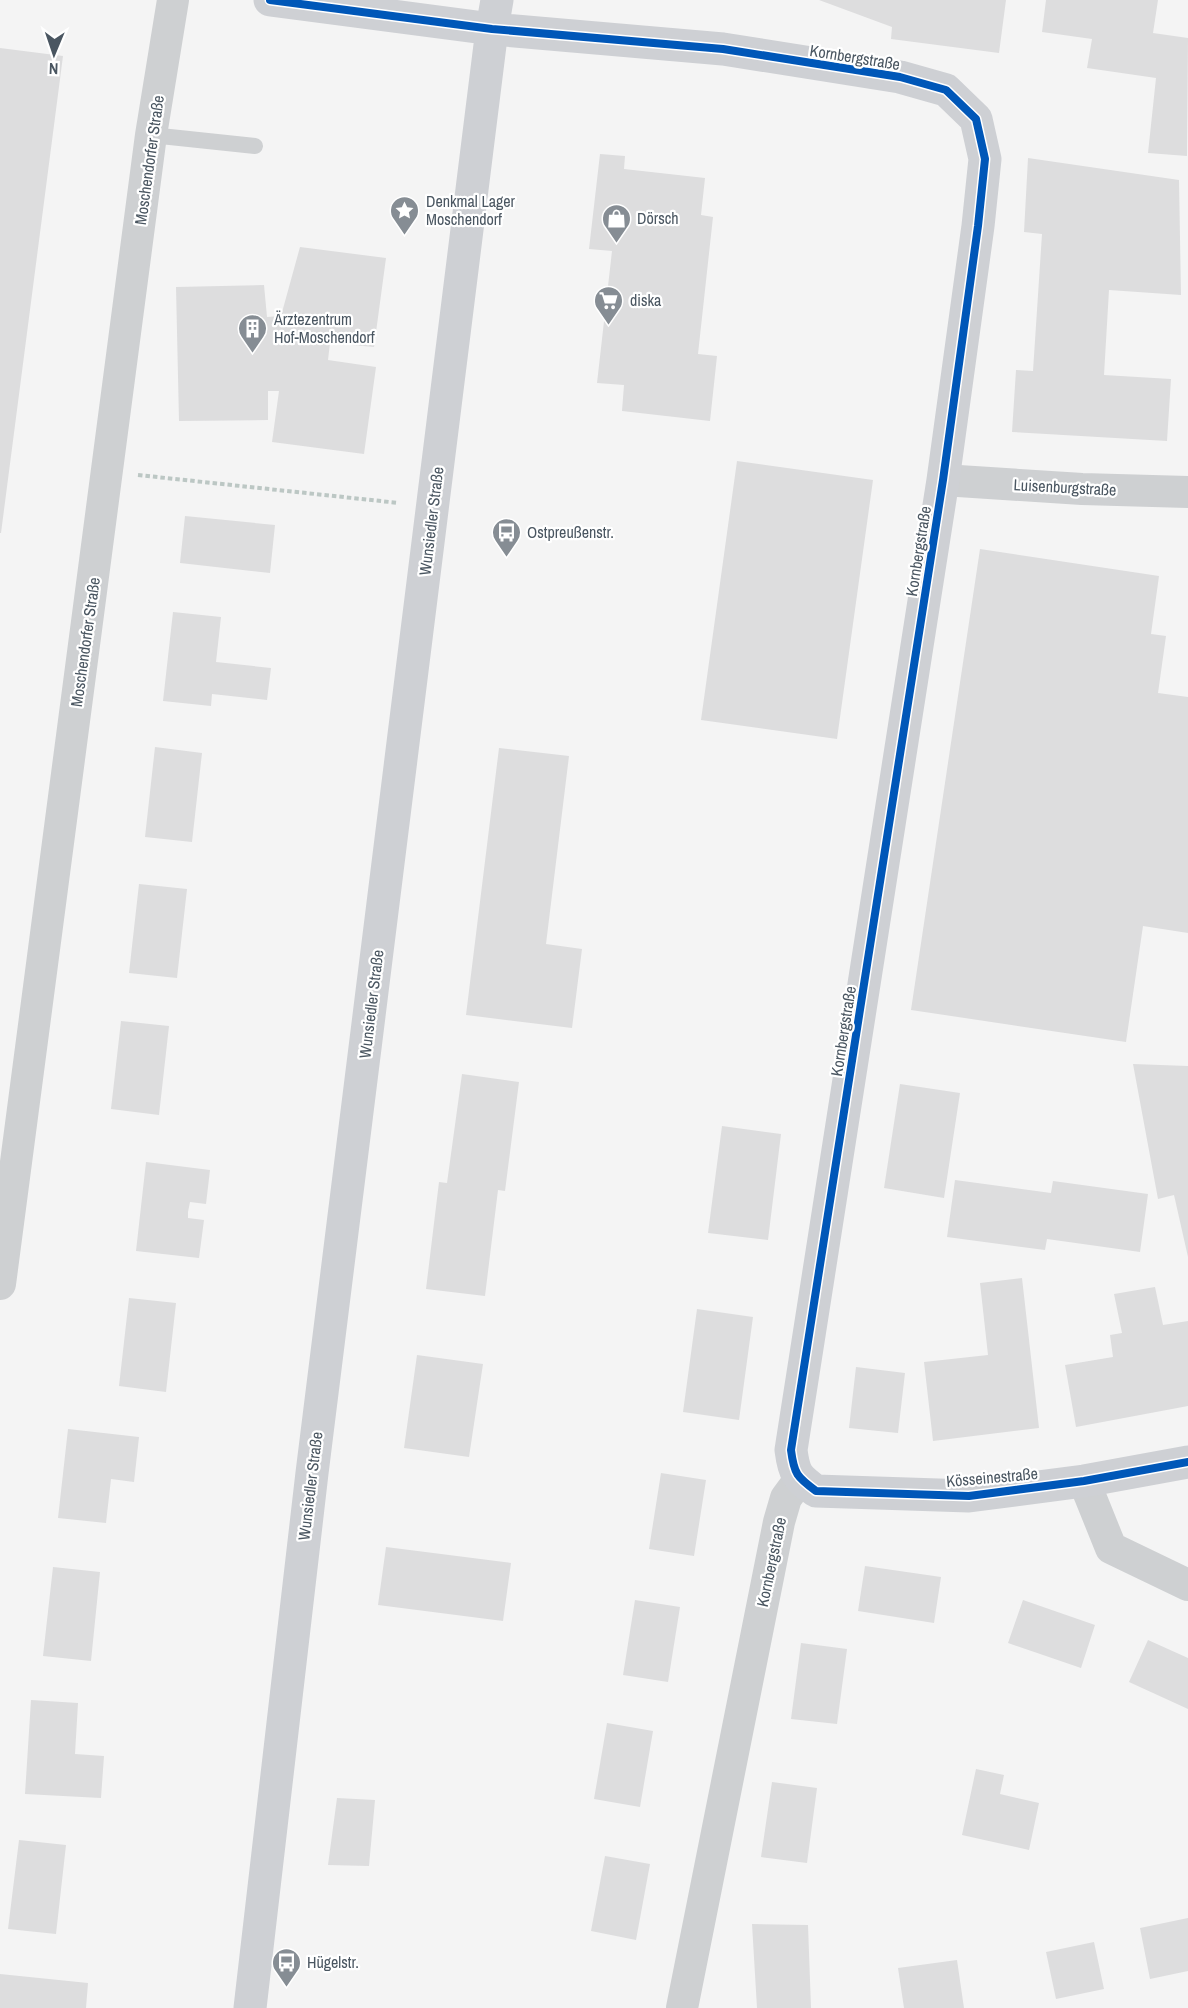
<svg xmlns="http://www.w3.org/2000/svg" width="1188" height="2008" font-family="'Archivo Narrow',sans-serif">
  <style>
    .building { fill: #ddddde }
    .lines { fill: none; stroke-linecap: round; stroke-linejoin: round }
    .path { stroke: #bcc7c4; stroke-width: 4; stroke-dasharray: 4.5 3; stroke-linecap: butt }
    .lane { stroke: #ced0d2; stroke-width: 16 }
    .street { stroke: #ced0d2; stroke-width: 32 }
    .secondary { stroke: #ced0d4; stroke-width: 33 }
    .cycleway-casing { stroke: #fff; stroke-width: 11 }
    .cycleway { stroke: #0057b8; stroke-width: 8 }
    .labels { text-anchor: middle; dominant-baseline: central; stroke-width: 4.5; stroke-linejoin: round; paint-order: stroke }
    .street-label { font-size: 16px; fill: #4a5661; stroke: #fff }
    .poi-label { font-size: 16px; fill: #4a5661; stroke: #fff; text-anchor: start }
  </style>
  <rect width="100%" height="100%" fill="#f4f4f4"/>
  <path class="building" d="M819,0H1006L999,53L891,39L892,27Z
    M1046,0H1158L1153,33L1188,38L1187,156L1148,153L1156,78L1087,68L1092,39L1042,32Z
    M0,48L63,56L1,533H0Z
    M600,154L625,156L624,169L705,178L701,215L713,217L698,354L717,356L710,421L622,411L624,385L597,383L612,251L589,249Z
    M1028,158L1179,180L1181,295L1109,290L1104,375L1171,379L1167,441L1012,432L1016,370L1033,371L1042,234L1024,232Z
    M300,247L386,258L374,347L330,343L328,360L376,367L364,454L272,442L279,391H268V420L179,421L176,287L264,285L267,317L281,316Z
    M737,461L873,480L837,739L701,720Z
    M185,516L275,525L270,573L180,563Z
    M980,549L1159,576L1151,634L1166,636L1158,693L1188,697V933L1143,926L1126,1042L911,1010Z
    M173,612L221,617L216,662L271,668L267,700L212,694L211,706L163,701Z
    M155,747L202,753L192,842L145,837Z
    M499,748L569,756L546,944L582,949L572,1028L466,1015Z
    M139,884L187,889L177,978L129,973Z
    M121,1021L169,1026L159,1115L111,1109Z
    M1133,1064L1188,1066V1257L1174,1195L1158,1199Z
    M462,1074L519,1082L505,1191L498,1190L485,1296L426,1289L439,1182L447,1183Z
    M900,1084L960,1093L944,1198L884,1188Z
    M722,1126L781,1134L768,1240L708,1233Z
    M146,1162L210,1170L206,1204L190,1202L188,1212V1218L204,1220L199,1258L136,1251Z
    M955,1180L1051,1193L1053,1181L1148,1194L1140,1252L1047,1239L1045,1250L947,1237Z
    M1022,1278L1039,1428L933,1441L924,1362L988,1355L980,1283Z
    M1155,1287L1163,1325L1188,1321V1406L1076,1427L1065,1365L1113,1357L1110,1335L1122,1333L1114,1294Z
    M129,1298L176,1303L166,1392L119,1386Z
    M697,1309L753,1317L739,1420L683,1412Z
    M417,1355L483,1364L469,1457L404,1448Z
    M856,1367L905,1373L898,1433L849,1428Z
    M68,1429L139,1437L134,1482L111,1479L106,1523L58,1518Z
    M661,1473L706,1480L694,1556L649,1549Z
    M386,1547L511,1563L503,1621L378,1605Z
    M865,1566L941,1577L934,1623L858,1611Z
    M53,1567L100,1572L91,1661L43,1656Z
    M635,1600L680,1607L668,1682L623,1675Z
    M1023,1600L1095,1625L1081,1668L1008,1643Z
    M1148,1640L1188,1658V1709L1129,1682Z
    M801,1643L847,1649L837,1724L791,1719Z
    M31,1700L78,1703L75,1754L104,1756L101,1798L25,1794Z
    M607,1723L653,1731L640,1807L594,1799Z
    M976,1769L1004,1775L1000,1794L1039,1803L1029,1850L962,1835Z
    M772,1782L817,1788L807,1863L761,1857Z
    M337,1798L375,1800L369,1866L328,1865Z
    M19,1840L66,1845L56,1934L8,1929Z
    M605,1856L650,1864L636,1940L591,1931Z
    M1188,1918V1971L1150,1979L1140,1928Z
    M752,1924L808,1925L811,2008H757Z
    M1094,1942L1104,1989L1056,1999L1046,1952Z
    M957,1960L964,2008H904L898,1968Z
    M0,1974L88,1983L86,2008H0Z"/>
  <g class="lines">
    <path class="path" d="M138,475L399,503"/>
    <path class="lane" d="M151,135L255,146"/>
    <path class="street" d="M943,480L1082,489L1188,492
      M0,1284L151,135L173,0
      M1084,1481L1111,1548L1188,1585
      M682,2008L779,1522L786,1498L800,1479"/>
    <path class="secondary" d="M270,0L492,29L723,49L900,77L946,90L976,119L985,159L978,226L943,480L791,1450C794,1474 797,1477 816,1491L969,1496L1084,1481L1188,1462
      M250,2008L312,1473L492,29L497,0"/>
    <defs>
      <path id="cycleway" d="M270,0L492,29L723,49L900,77L946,90L976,119L985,159L978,226L943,480L791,1450C794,1474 797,1477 816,1491L969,1496L1084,1481L1188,1462"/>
    </defs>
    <use href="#cycleway" class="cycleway-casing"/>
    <use href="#cycleway" class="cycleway"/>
  </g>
  <defs>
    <symbol id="sight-pin" viewBox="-11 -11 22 30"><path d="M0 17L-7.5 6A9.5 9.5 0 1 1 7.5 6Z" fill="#868d94" stroke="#fff"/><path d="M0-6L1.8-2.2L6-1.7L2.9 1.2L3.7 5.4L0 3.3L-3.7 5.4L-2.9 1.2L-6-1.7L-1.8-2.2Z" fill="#fff"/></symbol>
    <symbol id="shop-pin" viewBox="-11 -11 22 30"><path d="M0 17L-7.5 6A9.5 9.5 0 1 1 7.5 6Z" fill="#868d94" stroke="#fff"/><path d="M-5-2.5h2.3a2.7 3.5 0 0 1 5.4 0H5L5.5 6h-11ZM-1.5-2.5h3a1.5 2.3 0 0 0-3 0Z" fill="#fff"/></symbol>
    <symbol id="supermarket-pin" viewBox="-11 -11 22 30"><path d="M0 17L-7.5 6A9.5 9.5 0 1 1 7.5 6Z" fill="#868d94" stroke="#fff"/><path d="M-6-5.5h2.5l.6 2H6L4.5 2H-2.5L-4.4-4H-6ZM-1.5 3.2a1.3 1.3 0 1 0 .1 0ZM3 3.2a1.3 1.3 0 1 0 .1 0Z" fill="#fff"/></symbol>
    <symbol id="building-pin" viewBox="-11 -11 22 30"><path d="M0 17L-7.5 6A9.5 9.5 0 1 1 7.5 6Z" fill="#868d94" stroke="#fff"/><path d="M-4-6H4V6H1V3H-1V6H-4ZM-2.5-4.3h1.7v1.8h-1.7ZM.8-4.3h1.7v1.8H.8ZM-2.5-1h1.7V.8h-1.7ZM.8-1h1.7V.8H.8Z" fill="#fff"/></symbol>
    <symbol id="bus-pin" viewBox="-11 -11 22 30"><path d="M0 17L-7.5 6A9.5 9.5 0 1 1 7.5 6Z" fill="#868d94" stroke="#fff"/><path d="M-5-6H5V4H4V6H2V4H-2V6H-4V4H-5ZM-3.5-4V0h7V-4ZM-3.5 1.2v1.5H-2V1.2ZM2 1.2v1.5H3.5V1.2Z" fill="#fff"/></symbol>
  </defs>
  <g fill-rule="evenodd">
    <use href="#sight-pin" x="388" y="194" width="33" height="45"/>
    <use href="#shop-pin" x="600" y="202" width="33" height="45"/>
    <use href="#supermarket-pin" x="592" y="284" width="33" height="45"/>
    <use href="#building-pin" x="236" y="312" width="33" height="45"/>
    <use href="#bus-pin" x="490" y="516" width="33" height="45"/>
    <use href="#bus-pin" x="270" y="1946" width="33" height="45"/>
  </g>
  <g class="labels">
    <g class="street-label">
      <text transform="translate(855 57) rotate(9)">Kornbergstraße</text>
      <text transform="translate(149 160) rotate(-82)">Moschendorfer Straße</text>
      <text transform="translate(1065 487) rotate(3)">Luisenburgstraße</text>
      <text transform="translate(431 521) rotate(-83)">Wunsiedler Straße</text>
      <text transform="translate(918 551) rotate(-81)">Kornbergstraße</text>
      <text transform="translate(85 642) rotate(-82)">Moschendorfer Straße</text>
      <text transform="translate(371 1004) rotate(-83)">Wunsiedler Straße</text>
      <text transform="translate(843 1031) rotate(-81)">Kornbergstraße</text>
      <text transform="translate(992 1477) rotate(-5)">Kösseinestraße</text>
      <text transform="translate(310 1486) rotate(-83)">Wunsiedler Straße</text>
      <text transform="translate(771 1562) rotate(-78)">Kornbergstraße</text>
    </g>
    <g class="poi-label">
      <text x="426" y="201">Denkmal Lager<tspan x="426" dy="18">Moschendorf</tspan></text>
      <text x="637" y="218">Dörsch</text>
      <text x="630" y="300">diska</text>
      <text x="274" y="319">Ärztezentrum<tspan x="274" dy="18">Hof-Moschendorf</tspan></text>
      <text x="527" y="532">Ostpreußenstr.</text>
      <text x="307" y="1962">Hügelstr.</text>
    </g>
  </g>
  <g transform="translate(54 54) rotate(182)" stroke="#ffffff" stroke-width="4.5" paint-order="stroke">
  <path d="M0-4.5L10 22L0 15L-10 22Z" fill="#4a5661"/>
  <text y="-9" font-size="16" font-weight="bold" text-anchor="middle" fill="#4a5661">N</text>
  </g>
</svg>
